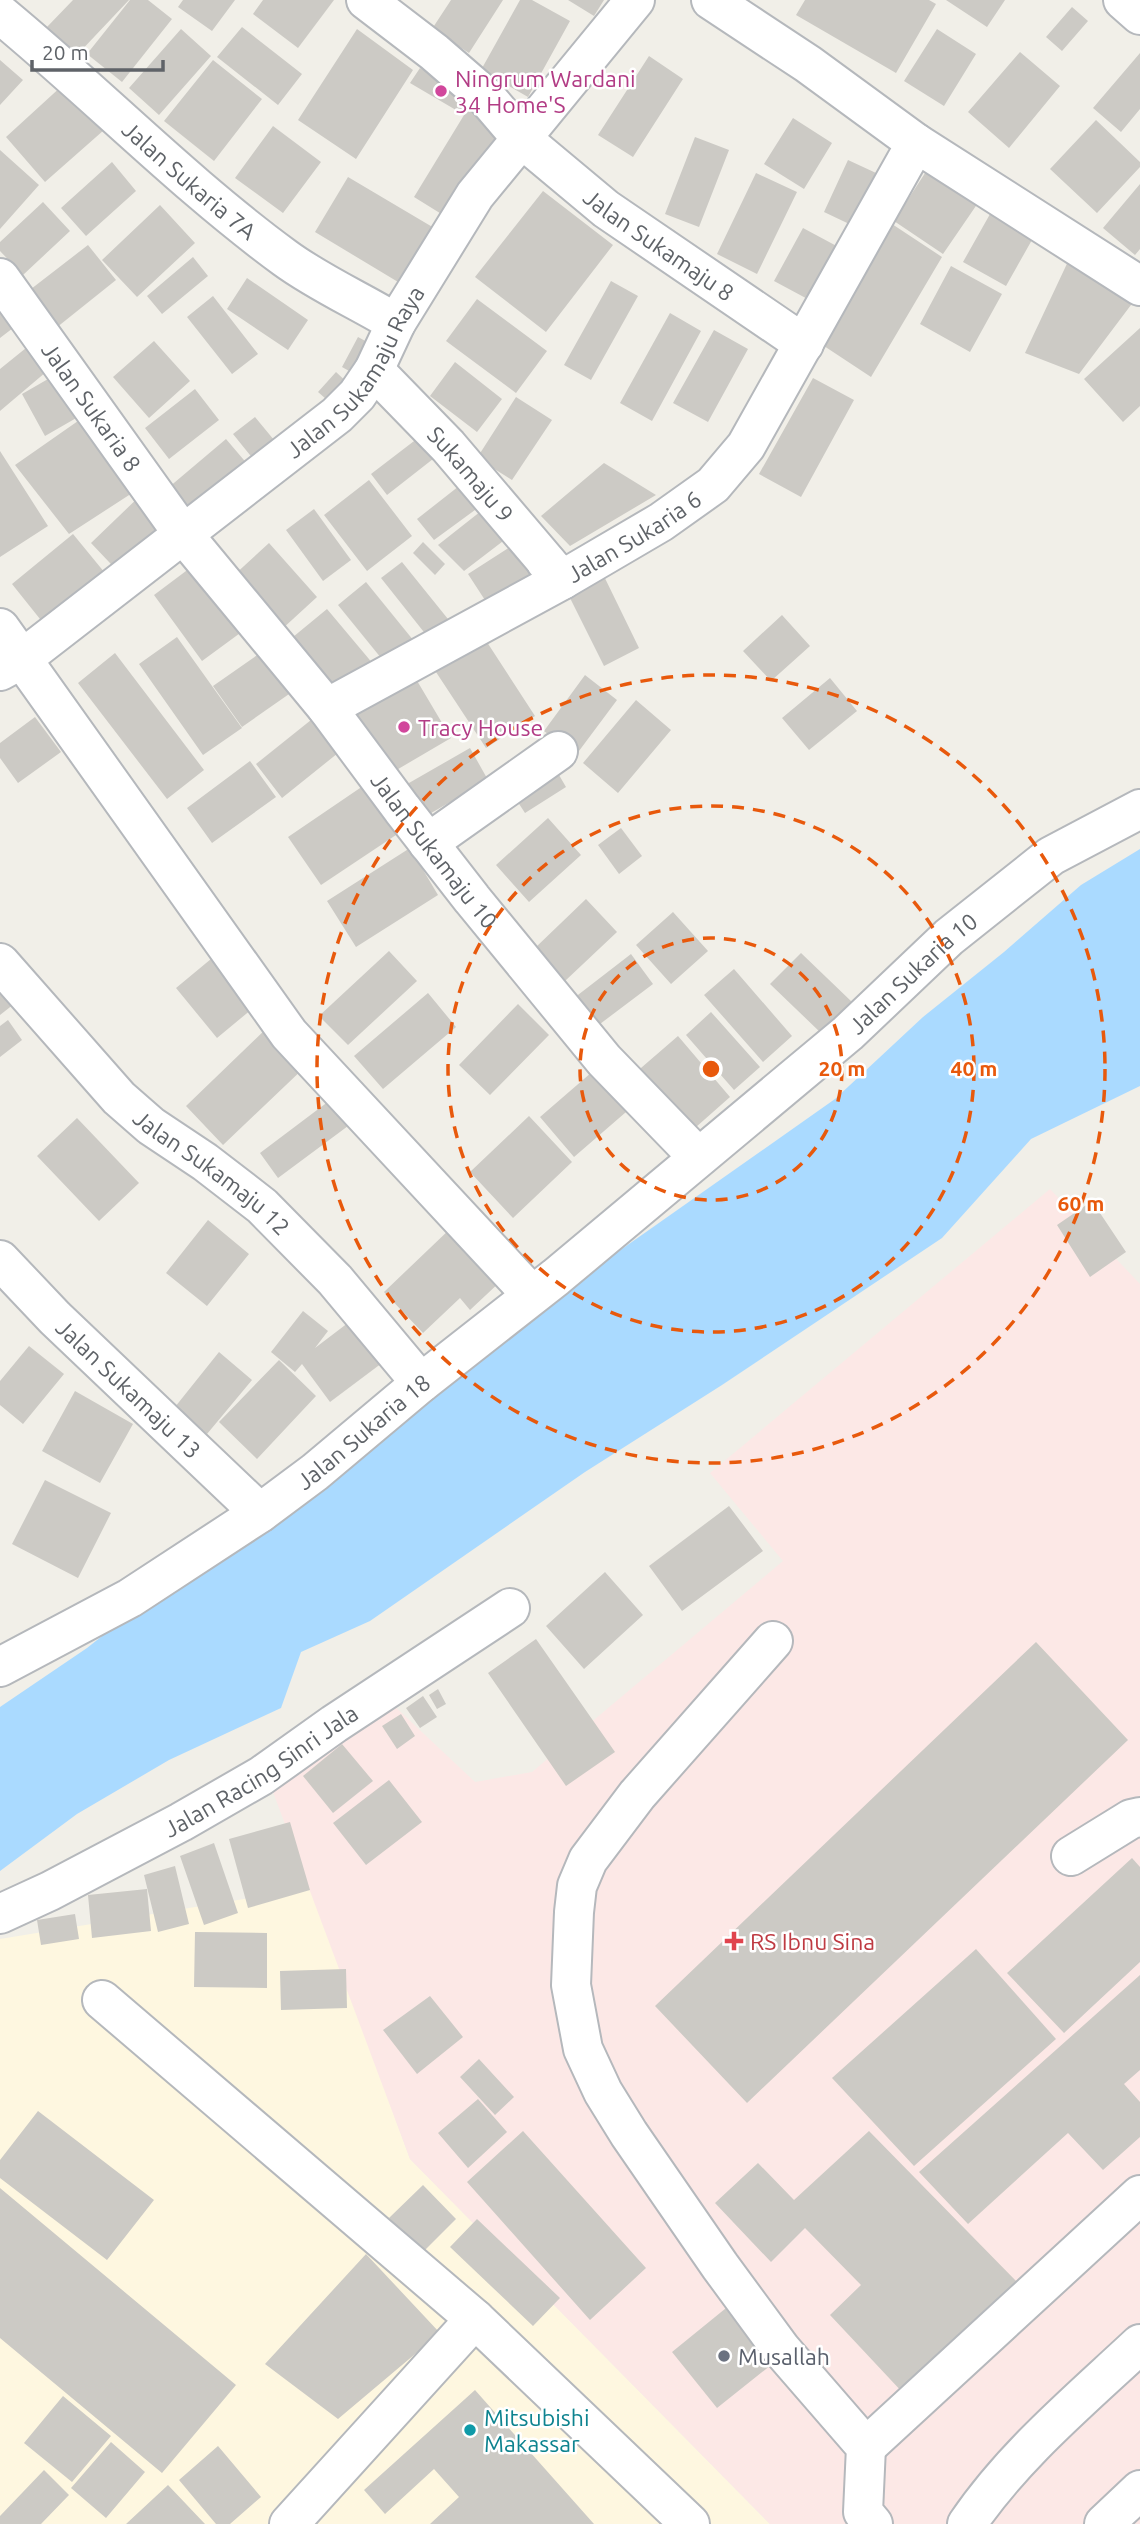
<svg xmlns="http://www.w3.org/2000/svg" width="1140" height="2524" font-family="Ubuntu,sans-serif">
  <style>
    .commercial { fill: #fef7e0 }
    .medical { fill: #fce8e6 }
    .water { fill: #aadaff }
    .building { fill: #cccac5 }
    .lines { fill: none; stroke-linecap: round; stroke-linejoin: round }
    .minor-casing { stroke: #b5b8bc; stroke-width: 42 }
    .minor { stroke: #fff; stroke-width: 38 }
    .ring { fill: none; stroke: #e8590c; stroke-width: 3.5; stroke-dasharray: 12 9 }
    .hotel-dot { fill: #d1479c; stroke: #fff; stroke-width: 2.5 }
    .health-dot { fill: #e0444e; stroke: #fff; stroke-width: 2.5 }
    .worship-dot { fill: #6b7280; stroke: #fff; stroke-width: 2.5 }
    .culture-dot { fill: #0f9aa8; stroke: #fff; stroke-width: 2.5 }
    .labels { text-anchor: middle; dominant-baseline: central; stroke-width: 5; stroke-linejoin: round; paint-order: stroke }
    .hotel-label { font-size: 23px; fill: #b23c85; stroke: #fff; text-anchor: start }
    .street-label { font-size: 23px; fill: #5f6368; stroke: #fff }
    .health-label { font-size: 23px; fill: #be3a42; stroke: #fff; text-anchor: start }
    .worship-label { font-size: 23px; fill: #5b616d; stroke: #fff; text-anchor: start }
    .culture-label { font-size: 23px; fill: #0d838f; stroke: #fff; text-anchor: start }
    .centre { fill: #e8590c; stroke: #fff; stroke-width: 3.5 }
    .ring-label { font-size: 21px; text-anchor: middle; font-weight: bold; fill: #e8590c; stroke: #fff; stroke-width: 5; stroke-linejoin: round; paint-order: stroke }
  </style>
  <rect width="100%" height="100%" fill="#f1efe8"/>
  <path class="commercial" d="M311,1888L410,2159L770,2524H0V1939Z"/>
  <path class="medical" d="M1050,1189L1140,1284V2524H770L410,2159L273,1792L372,1685L475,1782L532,1772L783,1561L710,1473Z"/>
  <path class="water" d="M1140,849V1086L1031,1139L942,1238L722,1385L585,1472L370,1621L301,1652L281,1708L169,1760L77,1814L0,1871V1707L87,1648L159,1591L521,1320L835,1099L923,1017L1004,952L1081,885Z"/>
  <path class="building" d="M73,0H129L77,55L47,27Z
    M130,0H148L172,19L122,82L87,54Z
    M183,0H235L212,31L178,7Z
    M263,0H334L298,48L253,14Z
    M451,0H503L469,53L432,29Z
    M520,0H532L570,21L528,97L481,70Z
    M568,0H604L594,16Z
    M805,0H929L936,4L896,73L796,15Z
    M946,0H1005L987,27Z
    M1072,7L1088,21L1062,51L1046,37Z
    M242,27L302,74L278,105L217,57Z
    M181,29L211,56L159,115L129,88Z
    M357,29L413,70L356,159L298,120Z
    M937,29L976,54L944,106L904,81Z
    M1020,52L1060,86L1009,148L968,112Z
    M1140,53V109L1121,132L1093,108Z
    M649,56L683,79L633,157L598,135Z
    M0,60L23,80L0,105Z
    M213,60L262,99L214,161L164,121Z
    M420,68L470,99L461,113L410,83Z
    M64,84L104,130L45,182L6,137Z
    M472,102L521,134L464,228L414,197Z
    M793,118L832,143L804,189L764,164Z
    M1096,120L1140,162V167L1097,213L1050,169Z
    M273,126L321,162L283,213L235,178Z
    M695,137L729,150L699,227L665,214Z
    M0,150L39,185L0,229Z
    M848,160L889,179L864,231L824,212Z
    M112,162L136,191L86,236L61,208Z
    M929,167L980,200L943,254L894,221Z
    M756,173L797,192L757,274L717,254Z
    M348,177L451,238L418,294L315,232Z
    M1140,184V249L1135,255L1103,228Z
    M543,191L613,245L546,332L475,277Z
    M43,202L70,231L23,275L0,251V242Z
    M160,205L195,243L137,297L102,260Z
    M994,207L1037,231L1006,286L963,262Z
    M892,224L942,257L871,377L821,344Z
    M803,228L844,250L815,303L774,281Z
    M88,245L116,280L51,332L22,296Z
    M1072,253L1137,297L1079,374L1025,353Z
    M193,257L208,276L162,314L147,296Z
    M951,266L1002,294L970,352L920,324Z
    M247,278L308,320L288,350L227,309Z
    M611,281L638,296L591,380L564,365Z
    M213,296L258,354L232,374L187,317Z
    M477,299L547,351L516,393L446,341Z
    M0,311L13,328L0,338Z
    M670,313L701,331L652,421L620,403Z
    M1140,328V406L1123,422L1084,379Z
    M714,330L748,349L708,422L673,403Z
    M358,337L391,355L374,385L342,367Z
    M154,341L190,381L149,418L113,377Z
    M26,348L46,372L0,411V369Z
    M455,362L502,399L477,432L430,396Z
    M336,372L366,400L349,419L318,392Z
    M55,375L78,417L45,436L22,394Z
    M813,378L854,400L801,497L759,474Z
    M195,389L219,420L169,459L145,428Z
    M516,397L552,420L512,480L477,458Z
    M88,414L143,486L69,534L15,465Z
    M255,417L293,463L271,481L233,434Z
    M418,438L433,459L387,495L371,474Z
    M226,439L261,480L203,530L168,488Z
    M0,451L48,526L0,557Z
    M604,463L656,495L570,546L541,516Z
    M468,479L490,499L434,540L417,519Z
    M369,480L412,536L367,571L324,515Z
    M144,492L180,529L127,581L91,543Z
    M490,504L515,532L464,571L438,545Z
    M314,509L351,560L323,581L286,530Z
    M73,534L114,584L52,634L12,584Z
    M521,540L546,581L494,614L468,574Z
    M423,542L445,564L435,575L413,553Z
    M269,543L317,597L281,630L232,577Z
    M198,562L247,628L202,661L154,595Z
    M402,562L452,624L431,641L381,578Z
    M599,566L639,648L604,666L563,584Z
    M366,582L418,646L390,669L338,605Z
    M327,609L374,665L341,694L293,637Z
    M782,615L810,646L771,681L743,651Z
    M483,636L535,716L486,748L434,669Z
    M177,637L242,728L203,755L139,664Z
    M273,644L302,685L242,727L213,686Z
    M115,653L204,770L167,799L78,683Z
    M585,675L617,700L576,755L544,731Z
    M830,678L857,711L809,750L782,718Z
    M416,679L451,738L388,775L354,716Z
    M636,700L671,730L618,793L583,763Z
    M321,712L348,745L282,798L256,764Z
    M35,717L61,752L18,783L0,758V743Z
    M470,748L488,780L414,823L395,791Z
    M250,761L276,797L212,843L187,808Z
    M552,763L566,787L525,813L510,790Z
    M363,786L396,835L321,885L288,837Z
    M548,818L581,855L529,902L496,865Z
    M621,828L642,856L619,874L598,845Z
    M410,848L438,895L356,947L327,901Z
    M586,899L617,932L565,981L535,948Z
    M673,912L708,951L671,984L636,945Z
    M389,951L417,981L348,1045L319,1016Z
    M801,953L852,1002L821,1033L770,984Z
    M217,954L258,1004L217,1038L176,988Z
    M631,954L653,984L596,1027L574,998Z
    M734,969L792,1036L763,1062L704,995Z
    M0,987L14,1004L0,1015Z
    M428,993L456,1027L383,1089L354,1056Z
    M518,1004L549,1035L490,1095L459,1065Z
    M711,1012L760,1067L734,1090L686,1035Z
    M8,1020L22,1040L0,1057V1026Z
    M270,1025L307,1065L223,1145L186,1106Z
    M678,1036L730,1097L687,1135L634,1074Z
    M599,1066L633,1106L574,1157L540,1117Z
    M329,1101L348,1126L278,1178L260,1153Z
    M529,1116L572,1162L513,1218L470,1172Z
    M77,1118L139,1183L99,1221L37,1156Z
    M1092,1201L1126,1252L1090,1277L1057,1225Z
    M208,1220L249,1254L207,1306L166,1273Z
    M452,1227L502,1280L470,1310L460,1298L423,1333L384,1292Z
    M303,1311L328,1331L315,1348L361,1313L394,1354L330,1402L302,1364L295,1372L271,1352Z
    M29,1346L64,1374L23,1424L0,1405V1381Z
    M219,1352L252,1380L207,1434L175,1407Z
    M279,1360L316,1396L257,1459L219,1422Z
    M75,1391L133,1424L100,1483L42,1451Z
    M45,1480L111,1513L78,1578L12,1544Z
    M729,1506L763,1551L682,1611L649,1566Z
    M605,1572L643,1615L584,1669L546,1626Z
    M536,1639L615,1752L566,1786L488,1673Z
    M1036,1642L1128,1740L747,2103L655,2006Z
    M438,1689L446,1704L437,1709L429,1695Z
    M423,1696L437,1717L420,1728L406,1708Z
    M401,1714L415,1736L397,1749L382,1726Z
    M342,1744L373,1781L333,1813L303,1776Z
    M389,1780L422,1822L366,1865L333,1823Z
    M290,1822L310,1890L248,1908L229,1839Z
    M214,1843L238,1913L204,1925L180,1856Z
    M1132,1858L1140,1867V1962L1064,2033L1007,1973Z
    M175,1866L189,1924L158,1932L144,1875Z
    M147,1889L151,1931L92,1938L88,1895Z
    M75,1914L79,1939L41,1945L37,1920Z
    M195,1932L267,1933V1988L194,1987Z
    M976,1949L1056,2039L914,2166L832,2078Z
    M346,1969L347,2008L281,2010L280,1971Z
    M1140,1975V2070L1124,2084L1140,2102V2137L1103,2170L1068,2133L968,2224L919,2172Z
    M430,1996L463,2037L417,2074L383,2030Z
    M479,2059L514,2097L495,2115L460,2077Z
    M478,2099L507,2132L468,2168L438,2133Z
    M38,2111L154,2200L107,2260L0,2178V2160Z
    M523,2131L646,2268L590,2320L467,2182Z
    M869,2131L1019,2284L904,2394L830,2315L861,2285L805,2228L771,2262L715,2203L758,2163L794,2200Z
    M423,2185L456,2219L423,2252L389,2218Z
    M0,2188L236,2385L162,2473L0,2338Z
    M477,2219L560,2298L533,2326L450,2247Z
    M366,2254L440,2333L338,2419L265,2364Z
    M731,2304L776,2361L717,2408L672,2352Z
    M475,2390L594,2524H430L459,2497L434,2469L385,2514L364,2490Z
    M63,2396L111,2436L72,2482L24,2443Z
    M111,2442L145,2472L106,2518L71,2488Z
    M218,2446L261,2497L230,2524H216L179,2480Z
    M44,2470L69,2495L41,2524H0V2516Z
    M168,2485L205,2524H126Z"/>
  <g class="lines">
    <defs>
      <g id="minor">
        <path id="s1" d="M366,0L434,52L486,97L521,138L606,209L804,344"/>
        <path d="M1123,0L1140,15"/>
        <path id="s2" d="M0,14C97,94 184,184 285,258C319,283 360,301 396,323"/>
        <path d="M916,143L1140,286"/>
        <path id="s3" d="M0,278L183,534L327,708L402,809L472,899L604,1060L698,1157"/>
        <path id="s4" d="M374,370L448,446L562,580L661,522L713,485L746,446L916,143L808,64L711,0"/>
        <path d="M0,628L289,1034L532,1295"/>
        <path id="s5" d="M0,671L22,659L337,415L357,395L374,370L396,323L475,195L635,0"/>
        <path d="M327,708L562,580L546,562"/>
        <path d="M428,843L558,751"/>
        <path id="s6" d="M0,963L119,1098L151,1126L205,1162L262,1206L335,1280L421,1383"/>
        <path id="s7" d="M0,1260L55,1318L260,1513"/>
        <path d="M773,1641L637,1795L588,1860L577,1886L574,1912L571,1985L583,2049L603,2092L629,2134L720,2266L781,2349L866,2447L863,2512L873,2524"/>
        <path id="s8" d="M0,1667L130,1598L260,1513L315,1472L421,1383L556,1277L848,1033L949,937L1051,856L1140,809"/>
        <path d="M1071,1856L1131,1819L1140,1817"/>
        <path id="s9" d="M0,1914L50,1891L181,1822L261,1776L334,1724L510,1608"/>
        <path d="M102,2000L475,2319L289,2524"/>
        <path d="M475,2319L690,2524"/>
        <path d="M866,2447L1140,2195"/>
        <path d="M967,2524C1014,2455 1079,2401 1140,2344"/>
        <path d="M1104,2524L1140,2490"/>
      </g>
    </defs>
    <use href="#minor" class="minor-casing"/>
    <use href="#minor" class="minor"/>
  </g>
  <g class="ring">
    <circle cx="711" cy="1069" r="131"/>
    <circle cx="711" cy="1069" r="263"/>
    <circle cx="711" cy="1069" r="394"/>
  </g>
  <g class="hotel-dot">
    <circle cx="441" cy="91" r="7"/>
    <circle cx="404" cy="727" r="7"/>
  </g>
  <path class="health-dot" d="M730.5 1930.5h7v7h7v7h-7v7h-7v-7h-7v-7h7z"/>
  <circle class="worship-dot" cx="724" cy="2356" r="7"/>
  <circle class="culture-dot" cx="470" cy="2430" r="7"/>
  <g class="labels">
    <g class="hotel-label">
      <text x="455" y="78">Ningrum Wardani<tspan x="455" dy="26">34 Home'S</tspan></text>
      <text x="418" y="727">Tracy House</text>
    </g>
    <g class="street-label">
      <text stroke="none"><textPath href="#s2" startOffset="252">Jalan Sukaria 7A</textPath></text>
      <text stroke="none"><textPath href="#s1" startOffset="383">Jalan Sukamaju 8</textPath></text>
      <text stroke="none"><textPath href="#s5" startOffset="469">Jalan Sukamaju Raya</textPath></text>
      <text stroke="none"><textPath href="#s3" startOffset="158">Jalan Sukaria 8</textPath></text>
      <text stroke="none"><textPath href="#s4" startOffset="142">Sukamaju 9</textPath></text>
      <text stroke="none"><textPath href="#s4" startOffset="366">Jalan Sukaria 6</textPath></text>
      <text stroke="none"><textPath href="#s3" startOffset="719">Jalan Sukamaju 10</textPath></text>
      <text stroke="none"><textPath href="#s8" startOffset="1150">Jalan Sukaria 10</textPath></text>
      <text stroke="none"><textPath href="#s6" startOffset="299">Jalan Sukamaju 12</textPath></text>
      <text stroke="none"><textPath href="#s7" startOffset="182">Jalan Sukamaju 13</textPath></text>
      <text stroke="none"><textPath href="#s8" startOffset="434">Jalan Sukaria 18</textPath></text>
      <text stroke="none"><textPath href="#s9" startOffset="298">Jalan Racing Sinri Jala</textPath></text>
    </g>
    <g class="health-label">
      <text x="750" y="1941">RS Ibnu Sina</text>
    </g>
    <g class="worship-label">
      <text x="738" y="2356">Musallah</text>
    </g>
    <g class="culture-label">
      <text x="484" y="2417">Mitsubishi<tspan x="484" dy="26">Makassar</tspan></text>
    </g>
  </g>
  <circle cx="711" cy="1069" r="10" class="centre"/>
  <g class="ring-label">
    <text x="842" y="1076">20 m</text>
    <text x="974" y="1076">40 m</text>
    <text x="1081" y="1211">60 m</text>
  </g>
  <path d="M32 60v10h131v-10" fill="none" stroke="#5f6368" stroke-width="3.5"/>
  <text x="42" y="60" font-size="21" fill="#5f6368" stroke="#ffffff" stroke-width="5" paint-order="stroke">20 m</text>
</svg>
